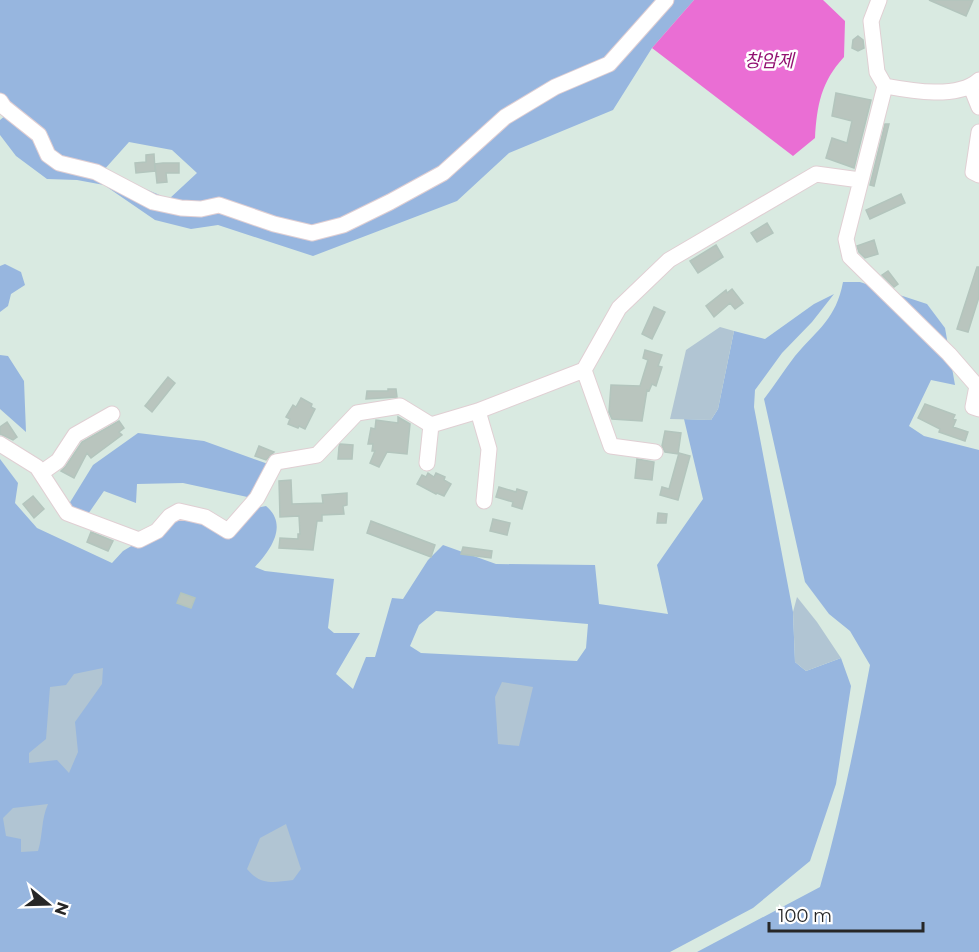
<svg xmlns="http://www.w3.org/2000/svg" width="979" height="952" font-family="Montserrat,'Noto Sans KR',sans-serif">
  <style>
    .green { fill: #97b6df; fill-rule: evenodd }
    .cemetery { fill: #b1c5d3 }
    .water { fill: #ea6ed4 }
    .building { fill: #b9c5be; stroke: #b3c5bd; stroke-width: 1.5 }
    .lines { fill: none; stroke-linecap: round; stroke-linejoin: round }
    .minor-casing { stroke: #e0cfd3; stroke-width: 17 }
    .minor { stroke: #fff; stroke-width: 15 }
    .labels { text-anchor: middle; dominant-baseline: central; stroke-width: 5; stroke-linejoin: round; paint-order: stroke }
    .water-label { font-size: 18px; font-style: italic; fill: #921171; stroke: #fff }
  </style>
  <rect width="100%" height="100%" fill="#d9eae1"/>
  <path class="green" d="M0,0H694L652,48L613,110L509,153L457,201L313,256L218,225L191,229L155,220L104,185L77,180L47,179L16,156L0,135V120L6,115L0,110ZM129,142L172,150L197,173L169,199L103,171Z
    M5,264L21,272L25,285L11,294L8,306L0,312V266Z
    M843,282H860L927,304L945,328L955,385L931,380L909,426L924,436L979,450V952H697L820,887C841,814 856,740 870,665L850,631L829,614L805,582L764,399C775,385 784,370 795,356C818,329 836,319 843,282Z
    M834,294L812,322L782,353L755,390L754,407L793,612L795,662L806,671L841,658L851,686L836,784L810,861L753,908L670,952H0V459L18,483L15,503L37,528L112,563L123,551L183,515L232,537L256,508L266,506C289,525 270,551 255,567L265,571L334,579L328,628L334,633H360L336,674L353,689L366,657H375L392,598L403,599L428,560L443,545L496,564L595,565L599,604L668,614L657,565L703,499L684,419L711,420L718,409L734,331L765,339L814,304ZM436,611L588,624L586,648L577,661L421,653L410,646L419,625Z
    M0,355L8,356L24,381L26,432L0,409Z
    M138,433L204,441L271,465L252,498L183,483L137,484L136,503L104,491L86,517L69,504L93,465Z"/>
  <path class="cemetery" d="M720,327L734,331L718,409L711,420L670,419L686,350Z
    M797,597L817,622L841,658L806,671L795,662L793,612Z
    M103,668L102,684L75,722L78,752L69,773L57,760L29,763V753L46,739L50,687L66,685L74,674Z
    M502,682L533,687L519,746L498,744L495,697Z
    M48,804C41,819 43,835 38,851L21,852V839L6,836L3,818L13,808Z
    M286,824L301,869L293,880C274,882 261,886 247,869L260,838Z"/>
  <path class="water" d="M694,0H823L845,21L844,57C821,82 817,105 815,138L793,156L652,48Z"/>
  <path class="building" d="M929,0H973L966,16Z
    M858,36L863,40L864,48L858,51L852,48L853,40Z
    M836,93L871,100L854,168L826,158L832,138L847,143L852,121L832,116Z
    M885,124H889L874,186L870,185Z
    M154,154L155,171L136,173L135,163L146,162V155Z
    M163,163H179V173H166L167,182L157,183L155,164Z
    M901,194L905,203L870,219L866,210Z
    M767,223L773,233L757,242L751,233Z
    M874,240L878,254L865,258L859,252L857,246Z
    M716,245L723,257L698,273L690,261Z
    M977,267H979V297L968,332L957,329Z
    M888,271L898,284L894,287L882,275Z
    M732,289L743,303L735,309L730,303L714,317L706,306L726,290L727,293Z
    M654,307L665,312L652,339L642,334Z
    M645,350L662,355L658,366L662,367L656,386L652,384L649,391L647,390L642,421L612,419L609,412L611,385L640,386L648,360L643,358Z
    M168,377L175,383L152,412L145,406Z
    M388,389H396L397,397L366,399L367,391H388Z
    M301,398L312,404L311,407L315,409L305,429L299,426L298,428L288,424L290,419L286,417L293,405L296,407Z
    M925,404L955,415L953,419L956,420L953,427L968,432L965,441L939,432L940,429L918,418Z
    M398,417L410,424L407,454L387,452L379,467L370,463L375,451H372L373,444H368L371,428L375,429L376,420L398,423Z
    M119,421L124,428L119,432L122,435L91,458L87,453L74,478L61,471L66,466L82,442Z
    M7,422L17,437L13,440L0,434V427Z
    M665,431L681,433L678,454L665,452L662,446Z
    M340,444L353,445L352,459H338L339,447Z
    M259,446L274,452L266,460L255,456Z
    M679,453L690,456L678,500L660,495L662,487L669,489Z
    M637,459L654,462L652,480L635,478Z
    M428,473L434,477L436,473L445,477L444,480L451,484L444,496L437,493L436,494L417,484L422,475L426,477Z
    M291,480L292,504L323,503L322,495L347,493V505L343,506L344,514L322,515V521H317L313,550L279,548L280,538L298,539V534H300L299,516L280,517L279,481Z
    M499,487L516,492L517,489L527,492L522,509L512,506L513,502L496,497Z
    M33,496L44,509L34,518L23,504Z
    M658,513L667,514L666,523H657Z
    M493,519L510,523L507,535L490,531Z
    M371,521L435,545L431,557L367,533Z
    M91,532L113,541L108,551L87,542Z
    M463,547L492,551L491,558L461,554Z
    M181,593L195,598L191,608L177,603Z"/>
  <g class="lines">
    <defs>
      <path id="minor" d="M879,0L871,21L877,72L885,86L846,239L850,257L949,354L977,386L979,385
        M885,86C912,91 958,99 979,80
        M971,87L979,107
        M0,101L4,107L39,135L48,155L59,163L96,172L153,202L181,208L201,209L219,205L274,224L312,233L343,225L390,202L443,173L505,117L555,87L609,64L666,0
        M979,132L973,172L979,175
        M584,370L611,446L655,452
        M977,386L973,407L979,409
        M478,411L489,449L484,501
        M0,444L37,467L67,513L139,540L157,531L170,516L179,511L205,517L228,531L257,498L276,462L317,455L357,413L400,406L431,425L478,411L584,370L619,308L669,260L816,174L860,180
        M427,463L431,425
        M41,473L58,461L75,435L112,414"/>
    </defs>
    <use href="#minor" class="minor-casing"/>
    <use href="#minor" class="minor"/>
  </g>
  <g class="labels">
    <g class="water-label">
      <text x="769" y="61">창암제</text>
    </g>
  </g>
  <g transform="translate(48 904) rotate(109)" stroke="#ffffff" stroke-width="4.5" paint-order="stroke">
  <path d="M0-4.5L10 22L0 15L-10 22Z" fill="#272727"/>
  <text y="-9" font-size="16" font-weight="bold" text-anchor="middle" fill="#272727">N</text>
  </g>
  <path d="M769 922v9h154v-9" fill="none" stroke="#272727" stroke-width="3"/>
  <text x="778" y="922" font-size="18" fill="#272727" stroke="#ffffff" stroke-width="4.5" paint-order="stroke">100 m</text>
</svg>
